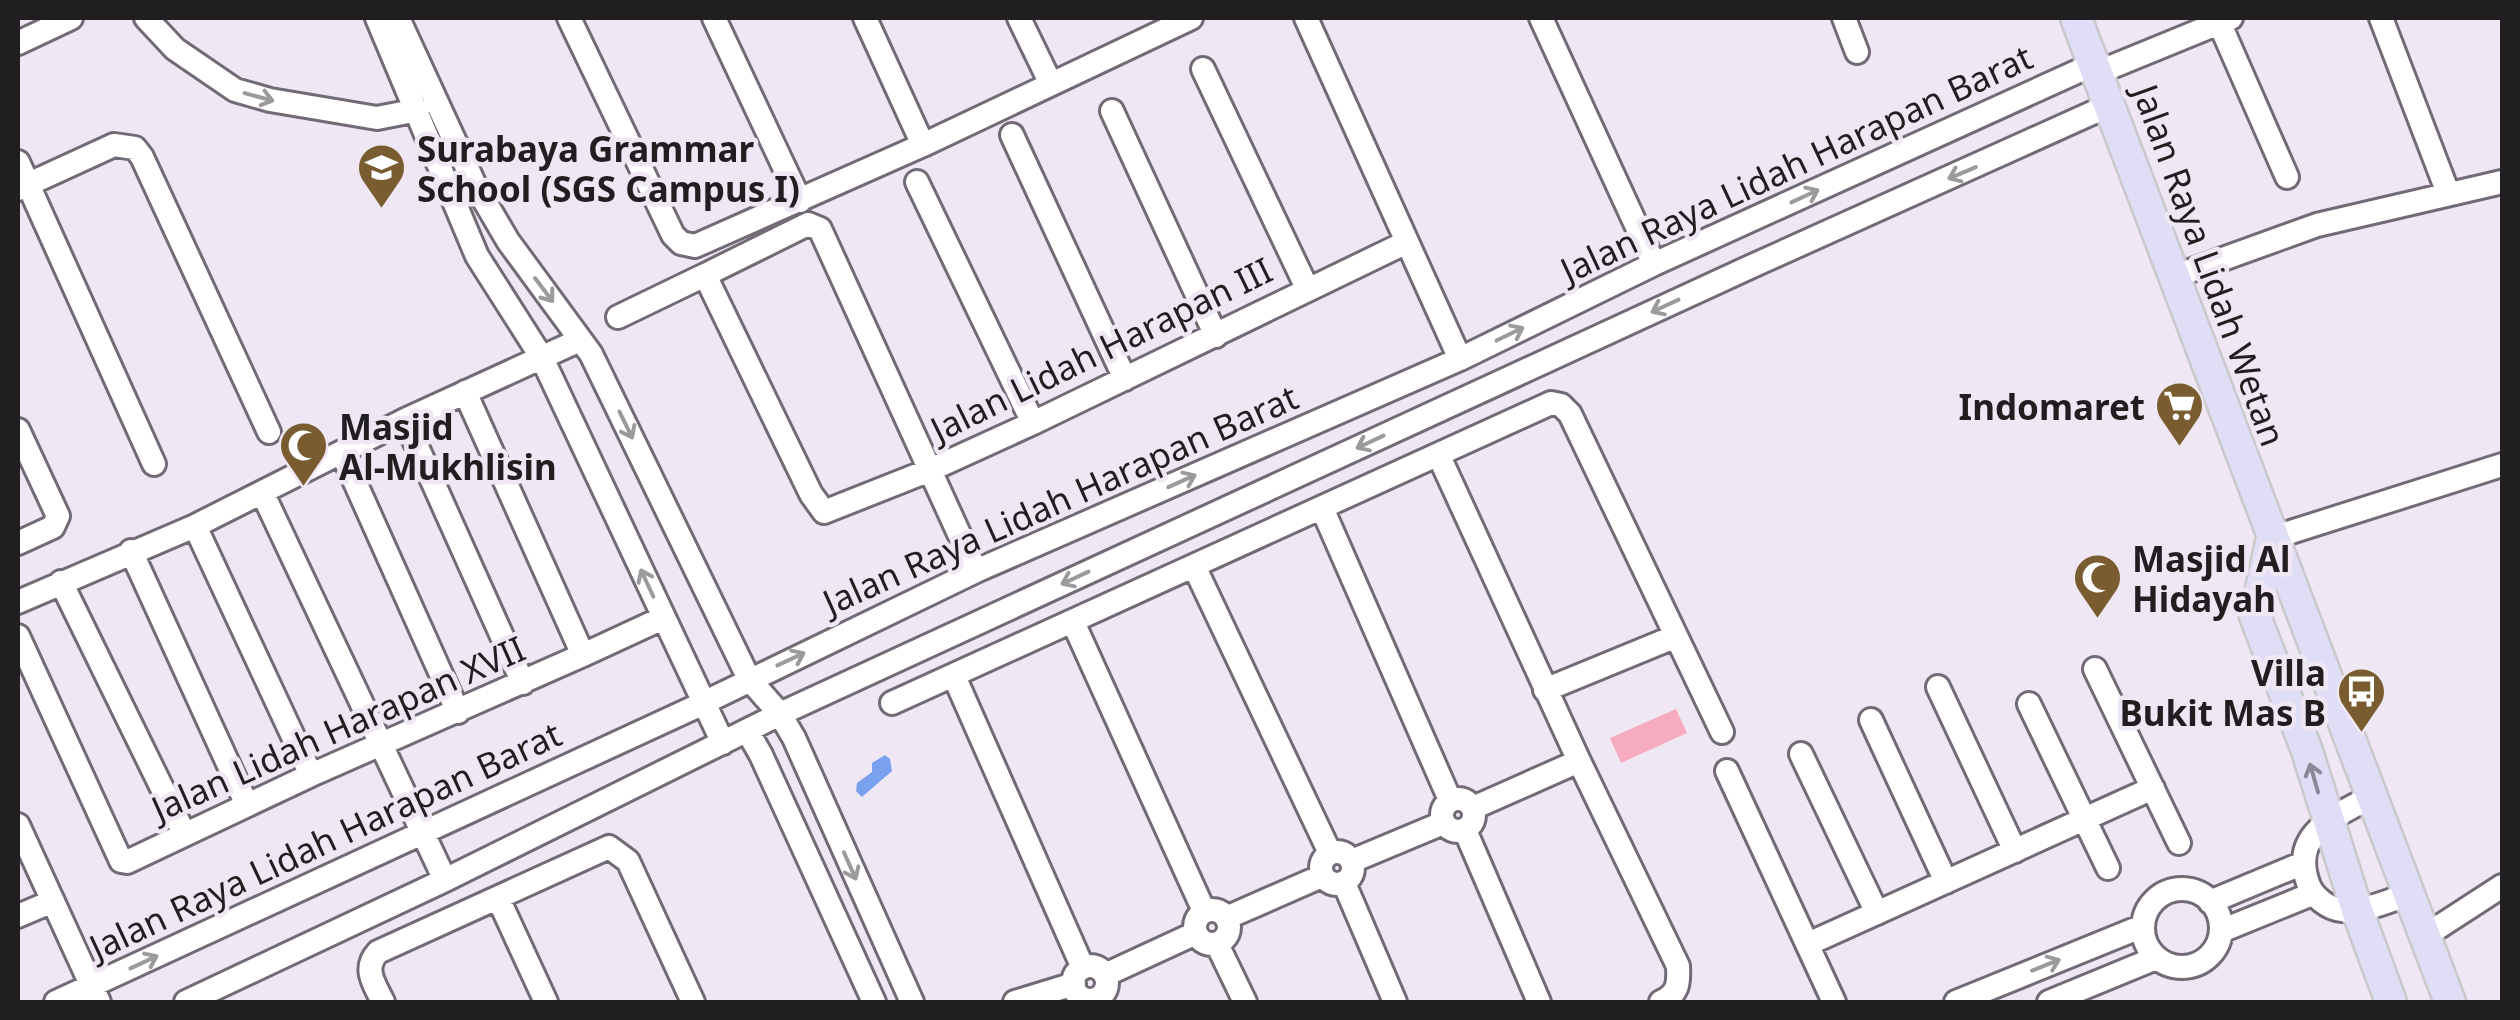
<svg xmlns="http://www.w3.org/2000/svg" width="2520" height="1020" font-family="'Noto Sans',sans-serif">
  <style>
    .green { fill: #f6acbe }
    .water { fill: #79a1f0 }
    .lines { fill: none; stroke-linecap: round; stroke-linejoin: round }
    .minor-casing { stroke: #726b76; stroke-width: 28 }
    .major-casing { stroke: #cac9ca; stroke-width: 35 }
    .minor { stroke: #fff; stroke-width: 22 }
    .major { stroke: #dfdef6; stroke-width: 30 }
    .oneway { stroke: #9b9a9c }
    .oneway2 { stroke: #8a8897 }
    .labels { text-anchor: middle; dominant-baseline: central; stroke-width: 9; stroke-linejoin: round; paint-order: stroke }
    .poi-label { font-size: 35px; font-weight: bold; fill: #211e22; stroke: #efe7f3; text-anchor: start }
    .street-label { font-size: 35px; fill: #211e22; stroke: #efe7f3 }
  </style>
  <rect width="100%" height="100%" fill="#efe7f3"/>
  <path class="green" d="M1676,709L1687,733L1621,763L1610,738Z"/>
  <path class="water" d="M885,755L890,759L892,771L862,797L856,791L857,783L872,772V763Z"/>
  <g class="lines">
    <defs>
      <path id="minor" d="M146,18L175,49L235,90L270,100L377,118L418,110
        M377,18L477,256L542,358L723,743
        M398,18L474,183L508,241L591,354L749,679L780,714L794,738L912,1002
        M569,18L673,235L681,243L695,246L923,145L1191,18
        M714,18L800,201
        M865,18L923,145
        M1019,18L1051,84
        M1306,18L1460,359
        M1541,18L1654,264
        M1844,18L1857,52
        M2381,18L2448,193
        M2219,22L2287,177
        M18,43L71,18
        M1203,69L1307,288
        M2099,72L2231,18
        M1112,111L1216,336
        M1012,135L1125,379
        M18,162L154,464
        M917,182L1033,423
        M18,189L114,145L135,148L142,157L269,432
        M705,275L808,224L820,229L976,571
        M2173,277L2317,225L2502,182
        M618,317L705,275L811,494L824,512L930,470L1033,423L1407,242
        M405,420L523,683
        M18,430L58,516L53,527L18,543
        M342,453L458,712
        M1439,456L1579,761L1678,966C1679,984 1678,994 1661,1002
        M263,494L445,880
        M1322,508L1450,800
        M195,526L311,775
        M2272,538L2502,465
        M131,551L247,805
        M1194,566L1330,853
        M61,582L184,833
        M18,602L195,526L405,420L580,340
        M1073,622L1204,911
        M18,636L121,861L127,862L311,775L583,655L465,392
        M583,655L663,618
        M2095,669L2179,843
        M954,676L1083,968
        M1938,687L2015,851
        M1545,690L1674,637
        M892,703L1551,403L1561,405L1570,414L1722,732
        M2029,704L2108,868
        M1871,720L1946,882
        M748,732L761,755L874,1002
        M1801,754L1877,913
        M1727,771L1834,1002
        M2374,795C2337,816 2290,832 2308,883C2312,896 2328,909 2342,910C2364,913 2390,900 2410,894
        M1442 815a16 16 0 1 1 32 0a16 16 0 1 1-32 0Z
        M1473,808L1579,761
        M18,825L99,1002
        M1465,830L1539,1002
        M1321 868a16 16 0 1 1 32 0a16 16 0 1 1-32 0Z
        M1352,861L1443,823
        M1344,883L1395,1002
        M2143 928a39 39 0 1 1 78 0a39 39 0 1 1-78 0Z
        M498,898L546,1002
        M2210,902L2301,864
        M1195 927a17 17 0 1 1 34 0a17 17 0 1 1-34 0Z
        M18,916L53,901
        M1226,918L1322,876
        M2221,931L2312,894
        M2425,936L2502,886
        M1217,944L1245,1002
        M1808,944L2153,788
        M1073 983a17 17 0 1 1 34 0a17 17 0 1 1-34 0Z
        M1105,975L1196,933
        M56,1002L693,708L976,571L1460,359L1654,264L2094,64
        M186,1002L445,880L780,714L1750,267L2112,104
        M383,1002C375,985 362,969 378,952L609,847L628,861L693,1002
        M1015,1002L1074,984
        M1956,1002L2143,926
        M2049,1002L2156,958"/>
      <path id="major" d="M2076,18L2450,1002
        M2272,538L2255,616L2307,751L2357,910L2391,1002"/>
    </defs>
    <use href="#minor" class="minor-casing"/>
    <use href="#major" class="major-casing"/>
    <use href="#minor" class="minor"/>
    <use href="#major" class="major"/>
  </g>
  <defs><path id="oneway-shaft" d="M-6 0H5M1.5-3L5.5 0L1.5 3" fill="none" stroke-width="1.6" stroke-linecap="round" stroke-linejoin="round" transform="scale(2.5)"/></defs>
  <g class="oneway">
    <use href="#oneway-shaft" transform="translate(259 97) rotate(15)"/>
    <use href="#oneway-shaft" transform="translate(1962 173) rotate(157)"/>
    <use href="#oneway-shaft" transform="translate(1805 196) rotate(-25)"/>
    <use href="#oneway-shaft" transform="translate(544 290) rotate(53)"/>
    <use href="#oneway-shaft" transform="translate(1665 306) rotate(155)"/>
    <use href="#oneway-shaft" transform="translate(1510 334) rotate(-26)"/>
    <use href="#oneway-shaft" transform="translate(626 425) rotate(64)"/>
    <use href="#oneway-shaft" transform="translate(1370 442) rotate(155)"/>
    <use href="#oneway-shaft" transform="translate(1182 481) rotate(-24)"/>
    <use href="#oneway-shaft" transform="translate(1075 578) rotate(155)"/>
    <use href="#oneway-shaft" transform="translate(647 583) rotate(-115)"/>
    <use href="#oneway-shaft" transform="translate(791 659) rotate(-25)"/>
    <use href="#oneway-shaft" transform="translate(850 866) rotate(66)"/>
    <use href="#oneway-shaft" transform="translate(144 962) rotate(-25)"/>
    <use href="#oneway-shaft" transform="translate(2046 965) rotate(-22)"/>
  </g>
  <use class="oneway2" href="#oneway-shaft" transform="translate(2314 778) rotate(-106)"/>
  <defs>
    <symbol id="school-pin" viewBox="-11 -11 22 30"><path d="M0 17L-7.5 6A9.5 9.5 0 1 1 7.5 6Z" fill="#795d30" stroke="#efe7f3"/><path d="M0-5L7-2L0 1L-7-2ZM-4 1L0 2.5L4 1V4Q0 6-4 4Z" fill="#fff"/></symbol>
    <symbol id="supermarket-pin" viewBox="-11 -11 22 30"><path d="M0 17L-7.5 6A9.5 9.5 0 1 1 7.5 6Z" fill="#795d30" stroke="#efe7f3"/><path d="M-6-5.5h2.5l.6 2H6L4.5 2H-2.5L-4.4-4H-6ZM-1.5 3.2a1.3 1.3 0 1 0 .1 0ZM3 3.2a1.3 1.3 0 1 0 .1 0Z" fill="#fff"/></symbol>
    <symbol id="mosque-pin" viewBox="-11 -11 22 30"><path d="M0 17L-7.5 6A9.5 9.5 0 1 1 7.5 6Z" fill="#795d30" stroke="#efe7f3"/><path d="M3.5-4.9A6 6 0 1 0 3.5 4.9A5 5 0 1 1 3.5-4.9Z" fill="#fff"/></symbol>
    <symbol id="bus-pin" viewBox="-11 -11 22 30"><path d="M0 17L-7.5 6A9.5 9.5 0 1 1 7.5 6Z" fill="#795d30" stroke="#efe7f3"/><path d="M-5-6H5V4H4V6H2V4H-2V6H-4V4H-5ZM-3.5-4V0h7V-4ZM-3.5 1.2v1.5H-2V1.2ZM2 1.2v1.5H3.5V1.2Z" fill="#fff"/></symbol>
  </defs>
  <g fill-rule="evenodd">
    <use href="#school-pin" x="354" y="140" width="55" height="75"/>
    <use href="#supermarket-pin" x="2152" y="378" width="55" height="75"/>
    <use href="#mosque-pin" x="276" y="418" width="55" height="75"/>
    <use href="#mosque-pin" x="2070" y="550" width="55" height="75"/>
    <use href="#bus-pin" x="2334" y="664" width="55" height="75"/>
  </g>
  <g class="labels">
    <g class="poi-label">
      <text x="417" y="148">Surabaya Grammar<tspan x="417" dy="40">School (SGS Campus I)</tspan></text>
      <text x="2145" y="406" text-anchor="end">Indomaret</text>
      <text x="339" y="426">Masjid<tspan x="339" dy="40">Al-Mukhlisin</tspan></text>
      <text x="2132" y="558">Masjid Al<tspan x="2132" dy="40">Hidayah</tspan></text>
      <text x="2326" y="672" text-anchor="end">Villa<tspan x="2326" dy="40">Bukit Mas B</tspan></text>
    </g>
    <g class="street-label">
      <text transform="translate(1796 163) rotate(-25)">Jalan Raya Lidah Harapan Barat</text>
      <text transform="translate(2210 265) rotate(70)">Jalan Raya Lidah Wetan</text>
      <text transform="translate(1101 349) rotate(-26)">Jalan Lidah Harapan III</text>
      <text transform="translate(1060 499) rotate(-24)">Jalan Raya Lidah Harapan Barat</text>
      <text transform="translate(338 728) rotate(-24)">Jalan Lidah Harapan XVII</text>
      <text transform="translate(325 840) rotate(-25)">Jalan Raya Lidah Harapan Barat</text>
    </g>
  </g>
  <rect width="2520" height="1020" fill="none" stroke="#211e22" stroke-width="40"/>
</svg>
